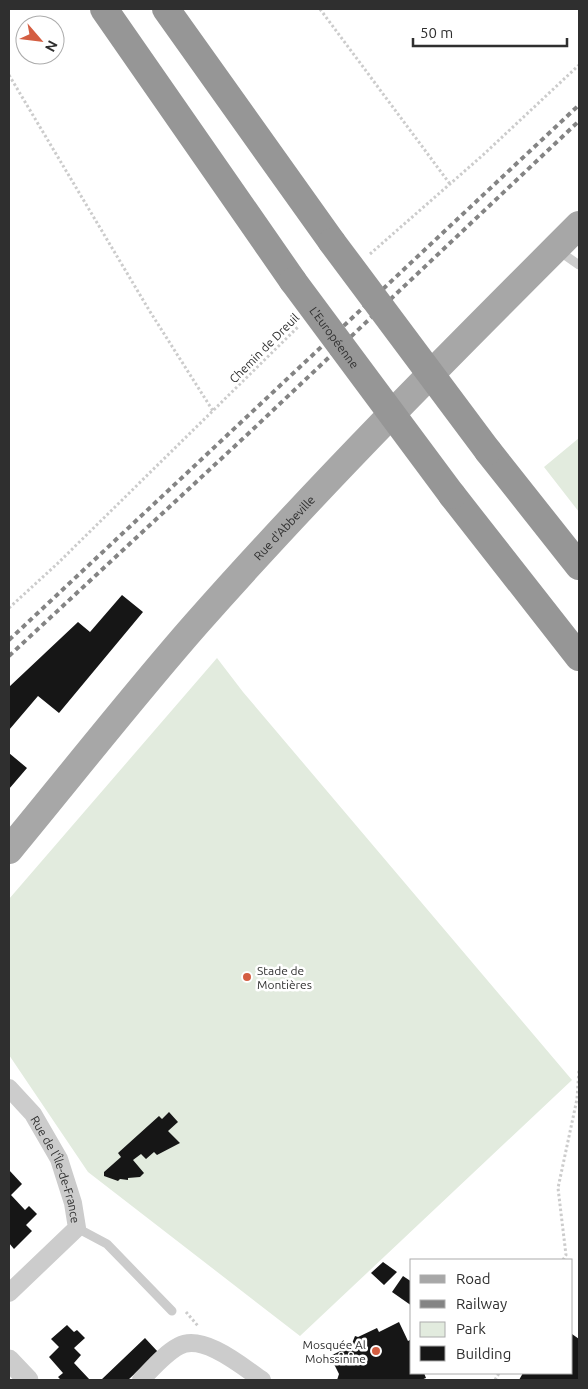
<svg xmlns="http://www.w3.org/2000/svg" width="588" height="1389" font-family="Ubuntu,sans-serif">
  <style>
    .green { fill: #e2ebde }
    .building { fill: #161616 }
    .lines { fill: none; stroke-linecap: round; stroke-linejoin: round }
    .path { stroke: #ccc; stroke-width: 3; stroke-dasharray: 2.5 2.5; stroke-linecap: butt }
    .service { stroke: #ccc; stroke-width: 9 }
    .minor { stroke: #ccc; stroke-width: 18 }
    .tertiary { stroke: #ccc; stroke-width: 21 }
    .primary { stroke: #a7a7a7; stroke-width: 28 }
    .motorway { stroke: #969696; stroke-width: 28 }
    .rail { stroke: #848484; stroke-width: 4; stroke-dasharray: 5 4; stroke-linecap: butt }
    .motorway-bridge { stroke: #969696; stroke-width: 28 }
    .poi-dot { fill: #d45e42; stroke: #fff; stroke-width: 2 }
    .labels { text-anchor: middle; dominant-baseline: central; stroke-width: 5; stroke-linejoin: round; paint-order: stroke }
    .street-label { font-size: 12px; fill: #2f2f2f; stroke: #fff }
    .poi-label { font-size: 12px; fill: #2f2f2f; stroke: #fff; text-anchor: start }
  </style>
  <rect width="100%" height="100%" fill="#fff"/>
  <path class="green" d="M579,438V512L544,467Z
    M217,658L243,692L572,1080L300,1336L88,1172L9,1055V899Z"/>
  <path class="building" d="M122,595L143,612L59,713L38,696L9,730V687L78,622L90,632Z
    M9,753L27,768L9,789Z
    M169,1112L178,1122L168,1131L180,1143L157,1155L154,1152L146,1159L141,1154L133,1160L144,1173L140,1177L128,1178V1180L120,1179L118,1181L104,1176V1172L121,1157L118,1153L159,1116L162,1119Z
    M9,1170L22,1184L11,1195L25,1210L29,1206L37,1214L26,1225L32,1231L14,1249L9,1243Z
    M383,1262L397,1272L384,1285L371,1273Z
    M403,1276L412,1282V1306L392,1292Z
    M399,1322L408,1341L410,1340L412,1344V1373H424L426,1378L421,1380H337L339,1374L330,1356L351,1346L355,1336L358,1337L377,1328L379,1332Z
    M67,1325L74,1332L77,1330L85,1338L74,1348L81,1355L74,1363L90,1380H61L58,1377L63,1373L49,1357L59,1347L51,1339Z
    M572,1334L579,1339V1380H519L523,1373H572Z
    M145,1338L158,1352L128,1380H101Z"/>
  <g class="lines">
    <path class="path" d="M320,9L450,184
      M9,75L149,310L213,411
      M370,254L483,155L579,65
      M9,608L57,564L299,326
      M563,1260L566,1255L558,1188L577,1099L579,1069
      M186,1312L198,1326
      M495,1380L499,1373"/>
    <path class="service" d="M559,251L579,265
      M77,1228L107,1244L172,1311"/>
    <g class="minor">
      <path id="s1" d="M9,1088L33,1114L59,1159L73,1203L77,1228L9,1293"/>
      <path d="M141,1380C152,1369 164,1354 179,1346C203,1333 243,1367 262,1380"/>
    </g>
    <path class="tertiary" d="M9,1360L28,1380"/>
    <path class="primary" id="s2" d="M9,850C71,775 132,697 196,624C318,486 449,355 579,225"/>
    <path class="motorway" d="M104,9L293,281
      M166,9L332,242
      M488,451L579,566
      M452,495L579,657"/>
    <path class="rail" d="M9,640L579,105
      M9,656L250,432L579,121"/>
    <g class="motorway-bridge">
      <path d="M332,242L488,451"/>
      <path id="s3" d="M293,281L452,495"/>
    </g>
  </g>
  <g class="poi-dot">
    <circle cx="247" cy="977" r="5"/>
    <circle cx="376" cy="1351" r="5"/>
  </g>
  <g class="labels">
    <g class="street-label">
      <text stroke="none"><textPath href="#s3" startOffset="70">L'Européenne</textPath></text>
      <text transform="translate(264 348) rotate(-45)">Chemin de Dreuil</text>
      <text stroke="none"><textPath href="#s2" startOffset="424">Rue d'Abbeville</textPath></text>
      <text stroke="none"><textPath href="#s1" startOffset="96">Rue de l'Île-de-France</textPath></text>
    </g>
    <g class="poi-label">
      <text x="257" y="970">Stade de<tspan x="257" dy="14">Montières</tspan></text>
      <text x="366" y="1344" text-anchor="end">Mosquée Al<tspan x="366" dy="14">Mohssinine</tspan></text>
    </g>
  </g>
  <rect width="588" height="1389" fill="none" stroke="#2f2f2f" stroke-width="20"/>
  <rect x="410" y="1259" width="162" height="115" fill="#ffffff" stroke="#acacac"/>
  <rect x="420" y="1275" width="25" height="8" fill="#a7a7a7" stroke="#acacac"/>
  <text x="456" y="1284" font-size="15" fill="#2f2f2f">Road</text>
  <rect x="420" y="1300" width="25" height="8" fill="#848484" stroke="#acacac"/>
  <text x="456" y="1309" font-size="15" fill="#2f2f2f">Railway</text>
  <rect x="420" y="1322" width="25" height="15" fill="#e2ebde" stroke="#acacac"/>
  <text x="456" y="1334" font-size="15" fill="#2f2f2f">Park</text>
  <rect x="420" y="1346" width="25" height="15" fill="#161616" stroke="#acacac"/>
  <text x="456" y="1359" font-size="15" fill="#2f2f2f">Building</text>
  <g transform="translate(40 40) rotate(118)"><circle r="24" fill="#ffffff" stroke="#acacac"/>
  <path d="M0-4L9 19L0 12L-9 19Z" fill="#d45e42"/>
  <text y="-8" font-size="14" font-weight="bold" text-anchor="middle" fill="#2f2f2f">N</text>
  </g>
  <path d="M413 38v8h154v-8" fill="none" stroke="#2f2f2f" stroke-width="2.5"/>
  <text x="420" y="38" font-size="15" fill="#2f2f2f" stroke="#ffffff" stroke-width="4" paint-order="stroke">50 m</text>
</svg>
